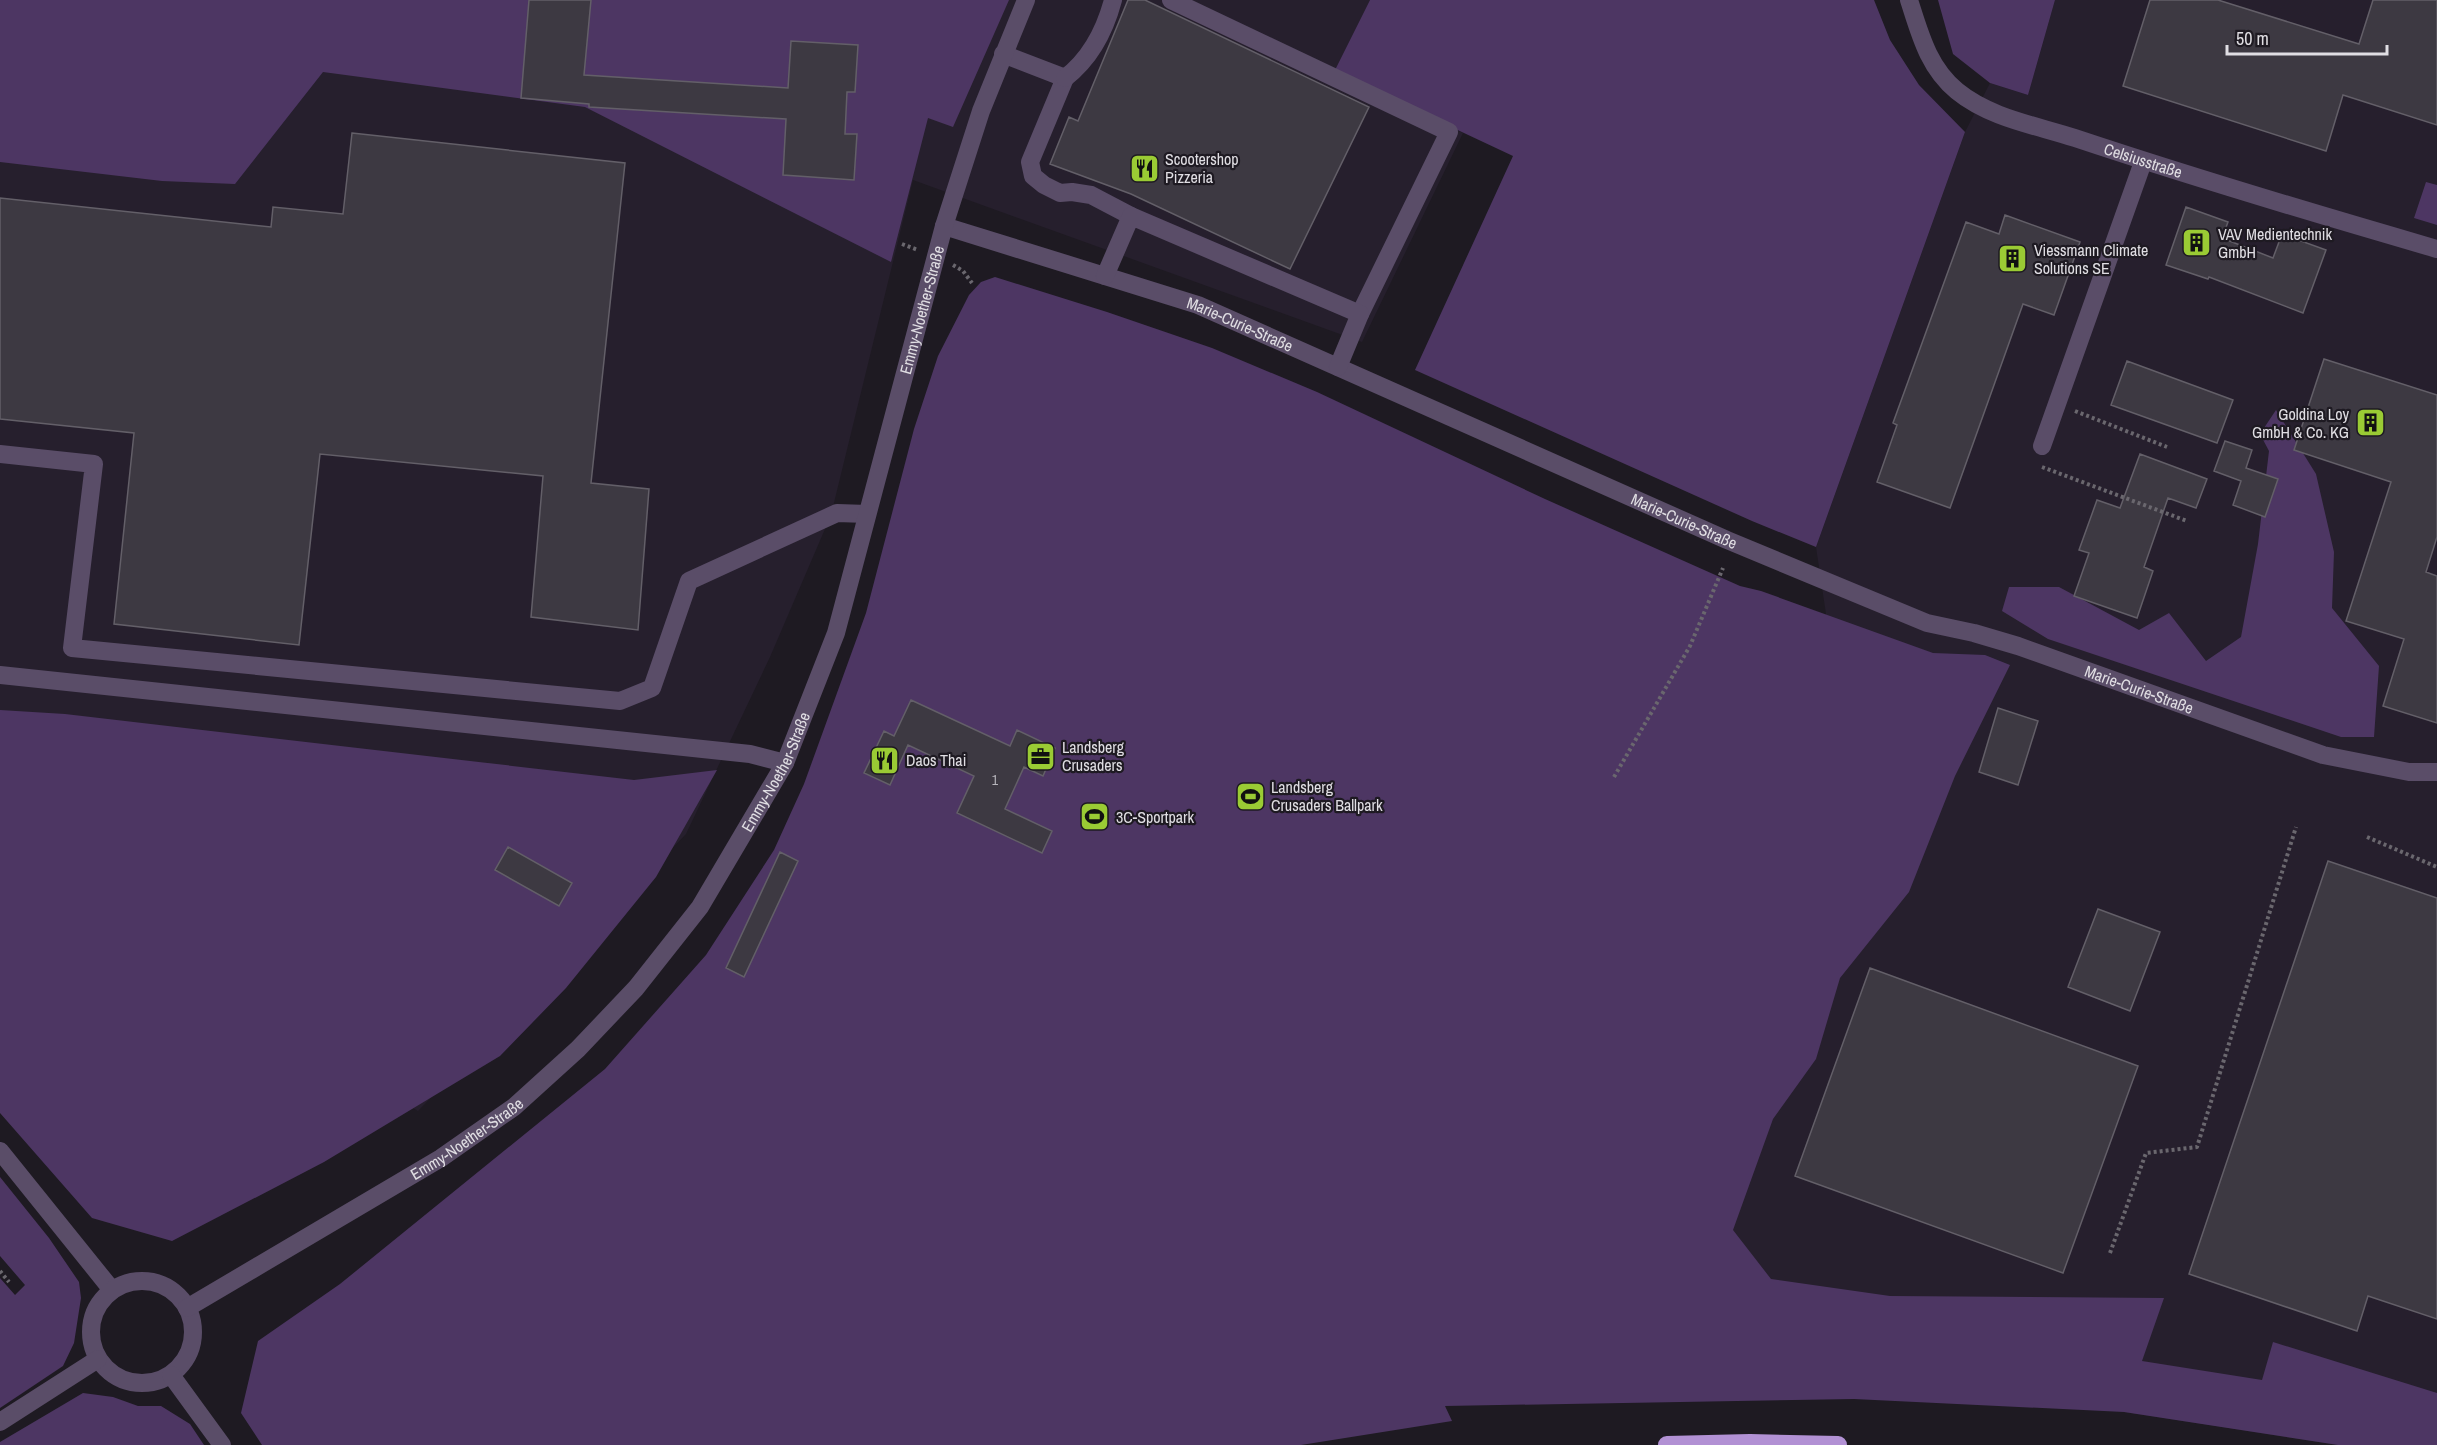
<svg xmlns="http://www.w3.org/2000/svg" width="2437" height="1445" font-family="'Archivo Narrow',sans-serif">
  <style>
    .built { fill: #261f2d }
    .green { fill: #4d3663 }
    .building { fill: #3d3942; stroke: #635f68; stroke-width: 1.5 }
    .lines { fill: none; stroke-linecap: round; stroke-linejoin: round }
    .path { stroke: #6a676e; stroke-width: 4; stroke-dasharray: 3 3; stroke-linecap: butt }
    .minor { stroke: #5a4d68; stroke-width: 18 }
    .highway { stroke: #b291d4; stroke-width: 18 }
    .labels { text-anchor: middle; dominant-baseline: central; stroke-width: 4.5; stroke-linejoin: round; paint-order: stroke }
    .number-label { font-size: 14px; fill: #b7b5bb }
    .poi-label { font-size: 16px; fill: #e0dee3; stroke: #1e1a22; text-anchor: start }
    .street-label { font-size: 16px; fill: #e0dee3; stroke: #1e1a22 }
  </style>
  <rect width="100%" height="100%" fill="#1e1a22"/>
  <path class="built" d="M0,0H1370L1334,72L1463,133L1362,342L913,180L831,515L770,657L686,834L418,1111L0,866Z
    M2055,0H2437V1445H2338L2124,1412L2163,1298L1665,1302L1826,614L1816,547L1965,132L1990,83L2028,95Z"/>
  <path class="green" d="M0,0H1009L953,127L928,118L891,262L585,107L323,72L235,184L162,181L0,162Z
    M1370,0H1874L1890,40L1919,85L1965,132L1816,547L1752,521L1415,370L1513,156L1334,72Z
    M1938,0H2055L2028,95L1990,83L1953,54Z
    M2426,182L2437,185V225L2414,218Z
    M995,277L1107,312L1212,348L1317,392L1545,499L1740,586L1761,591L1933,653L1985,655L2010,665L1955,776L1909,892L1840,978L1816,1059L1773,1119L1733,1230L1771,1279L1890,1296L2164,1298L2142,1361L2262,1380L2273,1342L2437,1393V1445H2338L2124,1412L1854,1399L1445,1406L1452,1421L1301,1445H262L241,1413L258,1341L340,1284L605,1069L706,955L774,850L804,784L866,613L914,429L938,356L969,295L981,282Z
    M2276,410L2316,474L2334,552L2332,608L2379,666L2374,737H2341L2048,639L2002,611L2009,587H2059L2139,630L2169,613L2206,661L2241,637L2258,544L2269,451L2260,434Z
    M0,710L65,714L634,780L717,770L656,877L566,988L500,1056L324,1162L172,1241L92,1218L0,1113Z
    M0,1177L49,1238L79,1282L81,1298L74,1343L63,1366L0,1408V1278L15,1295L25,1285L0,1256Z
    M83,1393L113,1397L138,1406H161L190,1424L204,1445H0V1442Z"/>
  <path class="building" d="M529,0H591L584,75L788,88L791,41L858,45L855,92H847L845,134H857L854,180L783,175L786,119L589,107V104L521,98Z
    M1128,0H1145L1369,107L1290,269L1131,194L1050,164L1069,117L1078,121Z
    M2150,0H2218L2359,44L2373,0H2437V125L2343,95L2326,151L2123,86Z
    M352,133L625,163L591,483L649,489L638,630L531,617L543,476L320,454L299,645L114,624L134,433L0,419V198L271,227L273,207L343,214Z
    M2186,207L2228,222L2222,238L2273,258L2282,234L2326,250L2303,313L2209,277L2208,279L2166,265Z
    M2005,215L2080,242L2054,315L2023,304L1950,508L1877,482L1897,425L1893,423L1966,222L1999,234Z
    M2324,359L2437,395V537L2426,572L2437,576V723L2383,706L2404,639L2346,621L2391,482L2294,450Z
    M2127,361L2233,400L2217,443L2111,405Z
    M2225,441L2252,450L2246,468L2278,479L2265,517L2233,505L2241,481L2214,471Z
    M2140,454L2207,479L2196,508L2168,498L2144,567L2153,571L2137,618L2074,596L2089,553L2079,550L2097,500L2120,508Z
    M911,700L1010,746L1017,730L1055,748L1043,776L1024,767L1005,809L1052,831L1042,853L957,813L974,776L908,745L890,785L864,773L884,731L894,736Z
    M1998,708L2038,721L2018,785L1979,772Z
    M508,847L572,883L559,906L495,870Z
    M780,852L798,861L744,977L726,968Z
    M2328,861L2437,898V1319L2368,1296L2357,1331L2189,1274Z
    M2098,909L2160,932L2130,1011L2068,987Z
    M1870,968L2138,1066L2063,1273L1795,1176Z"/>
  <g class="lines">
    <path class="path" d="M902,244L918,250
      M953,265L963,271L972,283
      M2075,411L2167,447
      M2042,467L2187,521
      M1614,777L1690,646L1723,568
      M2367,837L2437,867
      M2110,1253L2146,1153L2197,1147L2296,827
      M0,1271L9,1282"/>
    <g class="minor">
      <path d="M1171,0L1449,132L1360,314"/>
      <path id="s1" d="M1909,0C1920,34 1928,67 1957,91C1990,118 2035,125 2075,138C2195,178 2316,214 2437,249"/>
      <path d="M1003,54L1065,78L1030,162L1033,176L1044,185L1060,193L1072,192L1091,195L1131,216"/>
      <path d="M1065,78C1090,59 1105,30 1113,0"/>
      <path id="s2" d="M944,226L1198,305L1727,540L1927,623L1974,633L2018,646L2323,755L2409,772H2437"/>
      <path d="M1105,276L1131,216L1360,314L1338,367"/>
      <path d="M2042,446L2143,162"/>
      <path d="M0,454L94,464L72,648L620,701L652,688L689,581L837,513L867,514"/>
      <path d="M0,675L750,754L785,763"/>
      <path d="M0,1151L112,1290"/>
      <circle cx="142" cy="1332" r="51"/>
      <path id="s3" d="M187,1308L441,1158L514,1107L578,1049L636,988L700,907L785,763L836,633L944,226L981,111L1026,0"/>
      <path d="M171,1375L222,1445"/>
      <path d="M0,1422L98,1359"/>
    </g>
    <path class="highway" d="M1667,1445L1750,1443L1838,1445"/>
  </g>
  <defs>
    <symbol id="restaurant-square" viewBox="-11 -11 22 22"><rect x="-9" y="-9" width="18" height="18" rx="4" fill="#9acb34" stroke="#1e1a22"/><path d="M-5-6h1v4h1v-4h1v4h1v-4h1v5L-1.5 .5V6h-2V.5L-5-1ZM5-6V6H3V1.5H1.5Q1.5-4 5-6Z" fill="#111"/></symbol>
    <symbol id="building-square" viewBox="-11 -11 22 22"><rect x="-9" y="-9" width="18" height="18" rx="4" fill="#9acb34" stroke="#1e1a22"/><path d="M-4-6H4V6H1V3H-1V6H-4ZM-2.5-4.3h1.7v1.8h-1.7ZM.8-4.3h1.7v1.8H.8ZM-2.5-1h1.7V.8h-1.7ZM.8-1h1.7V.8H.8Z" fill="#111"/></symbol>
    <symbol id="office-square" viewBox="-11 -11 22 22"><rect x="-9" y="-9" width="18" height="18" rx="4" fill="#9acb34" stroke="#1e1a22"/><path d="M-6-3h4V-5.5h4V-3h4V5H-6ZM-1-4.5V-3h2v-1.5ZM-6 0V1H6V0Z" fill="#111"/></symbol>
    <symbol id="stadium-square" viewBox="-11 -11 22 22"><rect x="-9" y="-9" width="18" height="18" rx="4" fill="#9acb34" stroke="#1e1a22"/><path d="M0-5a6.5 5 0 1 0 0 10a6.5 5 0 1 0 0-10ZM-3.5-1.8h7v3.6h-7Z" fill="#111"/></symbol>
  </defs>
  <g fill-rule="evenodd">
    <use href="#restaurant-square" x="1128" y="152" width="33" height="33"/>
    <use href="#building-square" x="2180" y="226" width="33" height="33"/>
    <use href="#building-square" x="1996" y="242" width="33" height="33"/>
    <use href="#building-square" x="2354" y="406" width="33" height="33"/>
    <use href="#office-square" x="1024" y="740" width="33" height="33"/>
    <use href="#restaurant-square" x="868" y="744" width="33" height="33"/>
    <use href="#stadium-square" x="1234" y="780" width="33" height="33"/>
    <use href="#stadium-square" x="1078" y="800" width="33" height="33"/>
  </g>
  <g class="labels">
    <g class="number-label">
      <text x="995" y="780">1</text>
    </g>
    <g class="poi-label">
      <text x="1165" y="159">Scootershop<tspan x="1165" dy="18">Pizzeria</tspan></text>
      <text x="2218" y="234">VAV Medientechnik<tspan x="2218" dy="18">GmbH</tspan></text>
      <text x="2034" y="250">Viessmann Climate<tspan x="2034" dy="18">Solutions SE</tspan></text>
      <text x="2349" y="414" text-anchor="end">Goldina Loy<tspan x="2349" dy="18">GmbH &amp; Co. KG</tspan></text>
      <text x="1062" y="747">Landsberg<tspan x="1062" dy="18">Crusaders</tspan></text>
      <text x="906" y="760">Daos Thai</text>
      <text x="1271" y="787">Landsberg<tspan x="1271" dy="18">Crusaders Ballpark</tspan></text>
      <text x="1116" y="817">3C-Sportpark</text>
    </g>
    <g class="street-label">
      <text stroke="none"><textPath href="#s1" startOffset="304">Celsiusstraße</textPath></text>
      <text stroke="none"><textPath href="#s3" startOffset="1299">Emmy-Noether-Straße</textPath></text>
      <text stroke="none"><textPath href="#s2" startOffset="312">Marie-Curie-Straße</textPath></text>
      <text stroke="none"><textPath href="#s2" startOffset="798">Marie-Curie-Straße</textPath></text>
      <text stroke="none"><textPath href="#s2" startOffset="1284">Marie-Curie-Straße</textPath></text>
      <text stroke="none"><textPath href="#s3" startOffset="813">Emmy-Noether-Straße</textPath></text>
      <text stroke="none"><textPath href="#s3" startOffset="327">Emmy-Noether-Straße</textPath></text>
    </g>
  </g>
  <path d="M2227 45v9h160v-9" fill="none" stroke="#e0dee3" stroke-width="3"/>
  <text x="2236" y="45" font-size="18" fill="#e0dee3" stroke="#1e1a22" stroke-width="4.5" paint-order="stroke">50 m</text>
</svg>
